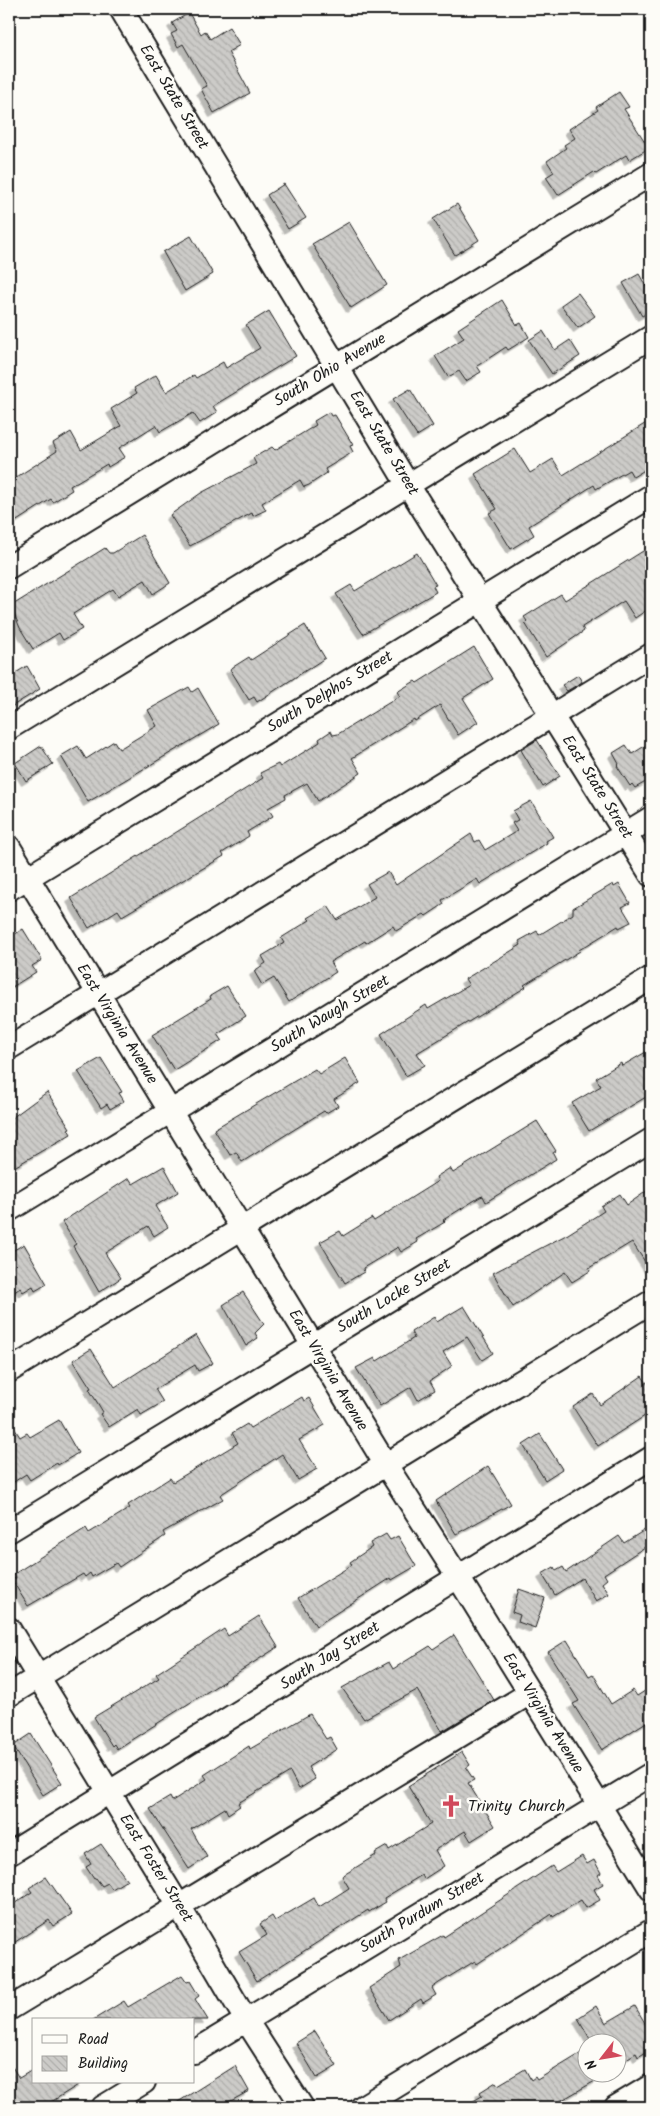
<svg xmlns="http://www.w3.org/2000/svg" width="660" height="2116" font-family="Kalam,sans-serif">
  <style>
    .building { fill: url(#building-back-hatch); stroke: #1c1c1c; filter: url(#shadow) }
    .lines { fill: none; stroke-linecap: round; stroke-linejoin: round }
    .minor-casing { stroke: #1c1c1c; stroke-width: 26 }
    .minor { stroke: #fdfcf7; stroke-width: 22 }
    .labels { text-anchor: middle; dominant-baseline: central; stroke-width: 5; stroke-linejoin: round; paint-order: stroke }
    .street-label { font-size: 16px; fill: #1c1c1c; stroke: #fdfcf7 }
    .poi-label { font-size: 16px; fill: #1c1c1c; stroke: #fdfcf7; text-anchor: start }
  </style>
  <defs>
    <pattern id="building-back-hatch" width="6" height="6" patternUnits="userSpaceOnUse" patternTransform="scale(1.25)"><rect width="6" height="6" fill="#cccbc8"/><path d="M-1 5l2 2M0 0l6 6M5-1l2 2" fill="none" stroke="#afaeab"/></pattern>
    <filter id="shadow"><feDropShadow dx="-4.5" dy="4.5" stdDeviation="0" flood-color="#0004"/></filter>
  </defs>
  <rect width="100%" height="100%" fill="#fdfcf7"/>
  <filter id="ink" filterUnits="userSpaceOnUse"><feTurbulence type="fractalNoise" baseFrequency=".02" numOctaves="2"/><feDisplacementMap in="SourceGraphic" scale="10" xChannelSelector="R" yChannelSelector="G"/><feConvolveMatrix kernelMatrix="1 2 1 2 8 2 1 2 1" color-interpolation-filters="sRGB"/></filter>
  <g filter="url(#ink)">
    <path class="building" d="M189,13L201,34L205,31L210,39L229,27L240,45L228,52L250,93L214,113L201,89L207,86L183,44L178,47L171,34L177,31L172,23Z
      M619,92L629,107L624,109L649,148L629,160L626,155L596,174L594,172L558,195L546,177L554,172L547,161L566,148L564,145L575,138L569,129L598,110L596,107Z
      M284,184L306,218L288,229L267,195Z
      M457,204L479,240L455,255L433,219Z
      M349,222L387,285L351,308L312,244Z
      M191,236L213,274L185,291L163,252Z
      M639,274L651,295V311L642,316L623,283Z
      M578,293L595,316L578,328L561,305Z
      M502,300L517,325L521,323L529,337L508,350L506,347L477,366L481,372L466,381L459,371L448,377L435,356L464,338L458,329Z
      M269,311L296,356L213,406L217,412L200,423L193,413L160,432L156,425L119,448L125,457L108,467L107,464L70,486L72,490L53,502L51,499L9,526V482L57,451L53,443L71,432L81,450L121,426L111,409L137,393L134,388L156,375L166,392L194,375L196,378L223,362L226,368L260,348L246,325Z
      M543,331L555,350L570,340L580,356L552,374L529,340Z
      M410,389L433,426L417,436L393,399Z
      M329,412L331,416L335,415L353,445L350,446L353,452L325,469L327,473L309,485L304,487L300,480L262,503L266,510L253,516L252,513L190,546L170,515L201,493L256,464L253,458L272,447L275,450L316,425L314,421Z
      M651,420V466L633,477L629,470L596,489L594,485L529,526L534,535L511,549L489,513L497,509L475,474L515,449L530,473L553,459L563,475Z
      M142,535L170,583L153,594L145,580L118,596L113,589L73,614L82,629L63,640L59,633L33,649L20,628L11,606L105,548L109,553H113Z
      M651,546V607L635,618L624,601L582,627L584,631L546,657L525,623L527,621L524,617L561,594L565,600Z
      M417,553L436,585L433,586L436,592L363,634L336,594L351,585L355,591Z
      M305,625L325,658L257,702L254,697L249,700L230,669L249,657L251,660Z
      M474,647L493,679L463,698L478,722L458,735L440,705L415,721L414,719L352,758L361,773L318,801L307,783L285,795L286,798L268,808L273,816L247,832L249,836L222,853L224,856L122,916L118,910L89,928L71,898L263,778L260,773L278,764L280,767L320,742L319,739L331,731L333,735L338,734L400,696L397,692L415,681L417,683Z
      M27,666L40,689L9,708V677Z
      M578,675L582,682L567,691L562,685Z
      M189,687L192,692L198,688L219,724L88,802L61,756L78,746L86,759L114,741L119,749L157,726L148,710Z
      M537,740L560,776L543,787L521,750Z
      M651,742V779L635,788L632,784L630,786L617,766L619,764L613,753L626,745L632,754Z
      M41,746L53,764L26,781L15,763Z
      M531,801L553,837L546,841L547,843L480,884L477,879L442,900L444,904L426,916L424,914L396,931L393,926L366,943L365,941L330,962L336,972L289,1002L274,978L262,985L254,971L266,963L262,956L284,943L281,938L310,920L308,918L328,906L337,920L375,897L367,884L388,872L396,885L471,834L475,842L479,840L485,850L517,831L512,823L518,820L513,811Z
      M613,884L614,887L619,884L630,903L622,907L631,922L619,928L618,926L579,950L580,951L524,985L526,987L417,1053L425,1065L406,1076L381,1034L426,1005L428,1009L469,985L465,979L521,945L519,941L537,931L539,935L573,914V908Z
      M23,929L42,960L32,966L36,972L9,989V938Z
      M227,986L246,1016L218,1034L222,1040L174,1070L152,1035L211,999L210,996Z
      M651,1049V1094L589,1131L572,1103L601,1086L596,1078L621,1063L622,1066Z
      M101,1058L122,1092L119,1093L124,1101L110,1109L107,1104L101,1108L78,1071Z
      M345,1058L360,1083L334,1099L338,1106L326,1113L324,1111L242,1162L236,1152L230,1155L214,1129L315,1069L319,1074Z
      M47,1092L70,1128L68,1129L71,1134L9,1170V1120Z
      M537,1121L556,1151L553,1153L556,1159L486,1202L483,1196L480,1197L443,1220L445,1222L416,1239L418,1242L401,1252L398,1247L363,1268L364,1272L345,1283L320,1242L340,1231L343,1236L372,1218L374,1221L438,1181L436,1177L450,1168L453,1173Z
      M164,1166L178,1192L155,1206L168,1227L154,1236L148,1226L105,1253L121,1278L99,1292L73,1246L76,1244L62,1222L129,1178L133,1184Z
      M651,1188V1271L632,1242L589,1268L590,1271L572,1282L565,1272L513,1307L493,1273L568,1234L604,1211L601,1206L620,1194L627,1205Z
      M24,1244L47,1284L35,1291L33,1286L23,1292L20,1288L9,1296V1253Z
      M243,1292L264,1324L255,1333L258,1338L246,1346L223,1305Z
      M464,1306L493,1353L482,1360L467,1337L443,1352L452,1366L430,1381L435,1390L418,1400L411,1387L380,1406L356,1368L375,1358L377,1361L414,1338L411,1332L434,1317L437,1322Z
      M196,1335L213,1363L198,1371L195,1365L155,1389L163,1402L141,1415L138,1409L109,1427L100,1414L103,1412L89,1389L91,1388L73,1360L91,1349L115,1387Z
      M642,1376L651,1389V1412L598,1446L573,1407L593,1394L600,1405Z
      M302,1397L304,1401L309,1398L325,1425L299,1440L317,1469L298,1480L282,1454L220,1495L223,1499L163,1532L165,1536L119,1567L116,1563L92,1577L90,1573L85,1577L83,1574L28,1606L12,1580L16,1578L14,1574L86,1528L89,1533L130,1508L128,1505L170,1478L173,1482L238,1443L232,1433L247,1424L250,1428Z
      M9,1420L20,1437L27,1433L30,1437L59,1420L78,1453L58,1465L57,1463L30,1480L26,1474L9,1485Z
      M540,1434L562,1469L545,1480L523,1445Z
      M488,1466L511,1504L456,1534L436,1501Z
      M651,1526V1543L604,1574L607,1579L602,1583L609,1594L596,1601L582,1578L555,1595L542,1574L554,1567L556,1571L563,1567L566,1572L619,1536L624,1543Z
      M386,1534L390,1540L398,1536L416,1566L392,1580L391,1578L316,1626L298,1598L352,1565L350,1562L372,1547L370,1543Z
      M519,1589L545,1598L535,1628L518,1622L520,1615L512,1612Z
      M259,1616L278,1647L117,1749L114,1744L112,1746L94,1717L159,1678L156,1674L224,1629L228,1636Z
      M454,1635L494,1700L442,1731L417,1690L364,1719L342,1688L389,1662L393,1669L430,1646L433,1649Z
      M567,1640L589,1676L593,1674L611,1704L633,1690L637,1696L651,1687V1719L602,1750L573,1704L579,1701L548,1652Z
      M310,1714L326,1739L330,1737L337,1749L308,1767L315,1779L299,1789L290,1772L238,1803L240,1806L228,1814L225,1808L191,1829L207,1857L189,1869L150,1809L170,1797L172,1801L207,1779L204,1775L249,1746L250,1749Z
      M31,1734L62,1783L43,1795L13,1746Z
      M462,1752L470,1765L466,1768L474,1780L468,1783L495,1826L471,1841L465,1831L435,1850L444,1866L424,1879L422,1875L384,1898L386,1902L369,1912L368,1910L257,1981L239,1952L267,1935L260,1924L272,1916L275,1921L314,1898L319,1907L349,1888L342,1876L376,1855L375,1853L387,1846L389,1850L431,1824L408,1786Z
      M101,1844L127,1880L112,1889L108,1883L102,1886L96,1878L94,1879L86,1867L91,1864L85,1854Z
      M582,1856L587,1864L594,1860L601,1873L598,1875L603,1884L594,1889L600,1900L586,1908L581,1900L553,1917L552,1914L477,1964L475,1961L439,1983L432,1988L436,1995L423,2003L421,1999L389,2020L369,1988L401,1967L399,1960L443,1935L444,1937L552,1866L556,1872Z
      M46,1877L72,1914L53,1926L49,1920L9,1946V1907L32,1892L29,1888Z
      M182,1975L187,1982L190,1981L199,1996L195,1999L208,2020H93L124,2001L128,2007Z
      M596,2006L606,2023L635,2006L649,2030L646,2031L651,2040V2049L638,2057L636,2053L618,2064V2044H593L578,2018Z
      M315,2031L337,2066L317,2078L296,2043Z
      M588,2049V2074H607L550,2107H463L482,2096L480,2092L496,2082L498,2085L525,2069L531,2080L535,2077L537,2080Z
      M9,2062L19,2078L34,2069V2082H83L43,2107H12L9,2102Z
      M235,2066L249,2091L220,2107H170Z"/>
    <g class="lines">
      <defs>
        <path id="minor" d="M121,9L408,485L651,875
          M9,567L651,174
          M9,728L651,337
          M9,847L386,1465L458,1577L651,1889
          M9,889L651,496
          M9,1048L651,655
          M9,1210L651,818
          M9,1371L651,978
          M9,1531L651,1140
          M9,1629L179,1906L246,2020L302,2107
          M9,1695L651,1302
          M9,1854L651,1458
          M9,2009L530,1693
          M194,2052L651,1774
          M103,2107L144,2082
          M362,2107L651,1931
          M616,2107L651,2086"/>
      </defs>
      <use href="#minor" class="minor-casing"/>
      <use href="#minor" class="minor"/>
    </g>
  </g>
  <defs>
    <symbol id="church-bare" viewBox="-9 -9 18 18"><path d="M-1.2-6h2.4v3.5h3.3v2.4h-3.3V6h-2.4V-.1h-3.3v-2.4h3.3Z" fill="#d1495b" stroke="#fdfcf7" stroke-width="2.5" paint-order="stroke"/></symbol>
  </defs>
  <g fill-rule="evenodd">
    <use href="#church-bare" x="435" y="1790" width="32" height="32"/>
  </g>
  <g class="labels">
    <g class="street-label">
      <text transform="translate(174 97) rotate(59)">East State Street</text>
      <text transform="translate(330 370) rotate(-31)">South Ohio Avenue</text>
      <text transform="translate(384 443) rotate(59)">East State Street</text>
      <text transform="translate(330 692) rotate(-31)">South Delphos Street</text>
      <text transform="translate(597 787) rotate(58)">East State Street</text>
      <text transform="translate(330 1014) rotate(-31)">South Waugh Street</text>
      <text transform="translate(117 1024) rotate(58)">East Virginia Avenue</text>
      <text transform="translate(394 1296) rotate(-31)">South Locke Street</text>
      <text transform="translate(328 1370) rotate(59)">East Virginia Avenue</text>
      <text transform="translate(330 1656) rotate(-32)">South Jay Street</text>
      <text transform="translate(543 1713) rotate(58)">East Virginia Avenue</text>
      <text transform="translate(156 1868) rotate(58)">East Foster Street</text>
      <text transform="translate(422 1913) rotate(-31)">South Purdum Street</text>
    </g>
    <g class="poi-label">
      <text x="468" y="1806">Trinity Church</text>
    </g>
  </g>
  <rect width="660" height="2116" fill="none" stroke="#fdfcf7" stroke-width="30"/>
  <rect x="15" y="15" width="630" height="2086" fill="none" stroke="#1c1c1c" stroke-width="2" filter="url(#ink)"/>
  <rect x="32" y="2018" width="162" height="65" fill="#fdfcf7" stroke="#a3a29f"/>
  <rect x="42" y="2035" width="25" height="8" fill="#fdfcf7" stroke="#a3a29f"/>
  <text x="78" y="2044" font-size="15" fill="#1c1c1c">Road</text>
  <rect x="42" y="2056" width="25" height="15" fill="url(#building-back-hatch)" stroke="#a3a29f"/>
  <text x="78" y="2068" font-size="15" fill="#1c1c1c">Building</text>
  <g transform="translate(602 2058) rotate(239)"><circle r="24" fill="#fdfcf7" stroke="#a3a29f"/>
  <path d="M0-4L9 19L0 12L-9 19Z" fill="#d1495b"/>
  <text y="-8" font-size="14" font-weight="bold" text-anchor="middle" fill="#1c1c1c">N</text>
  </g>
</svg>
